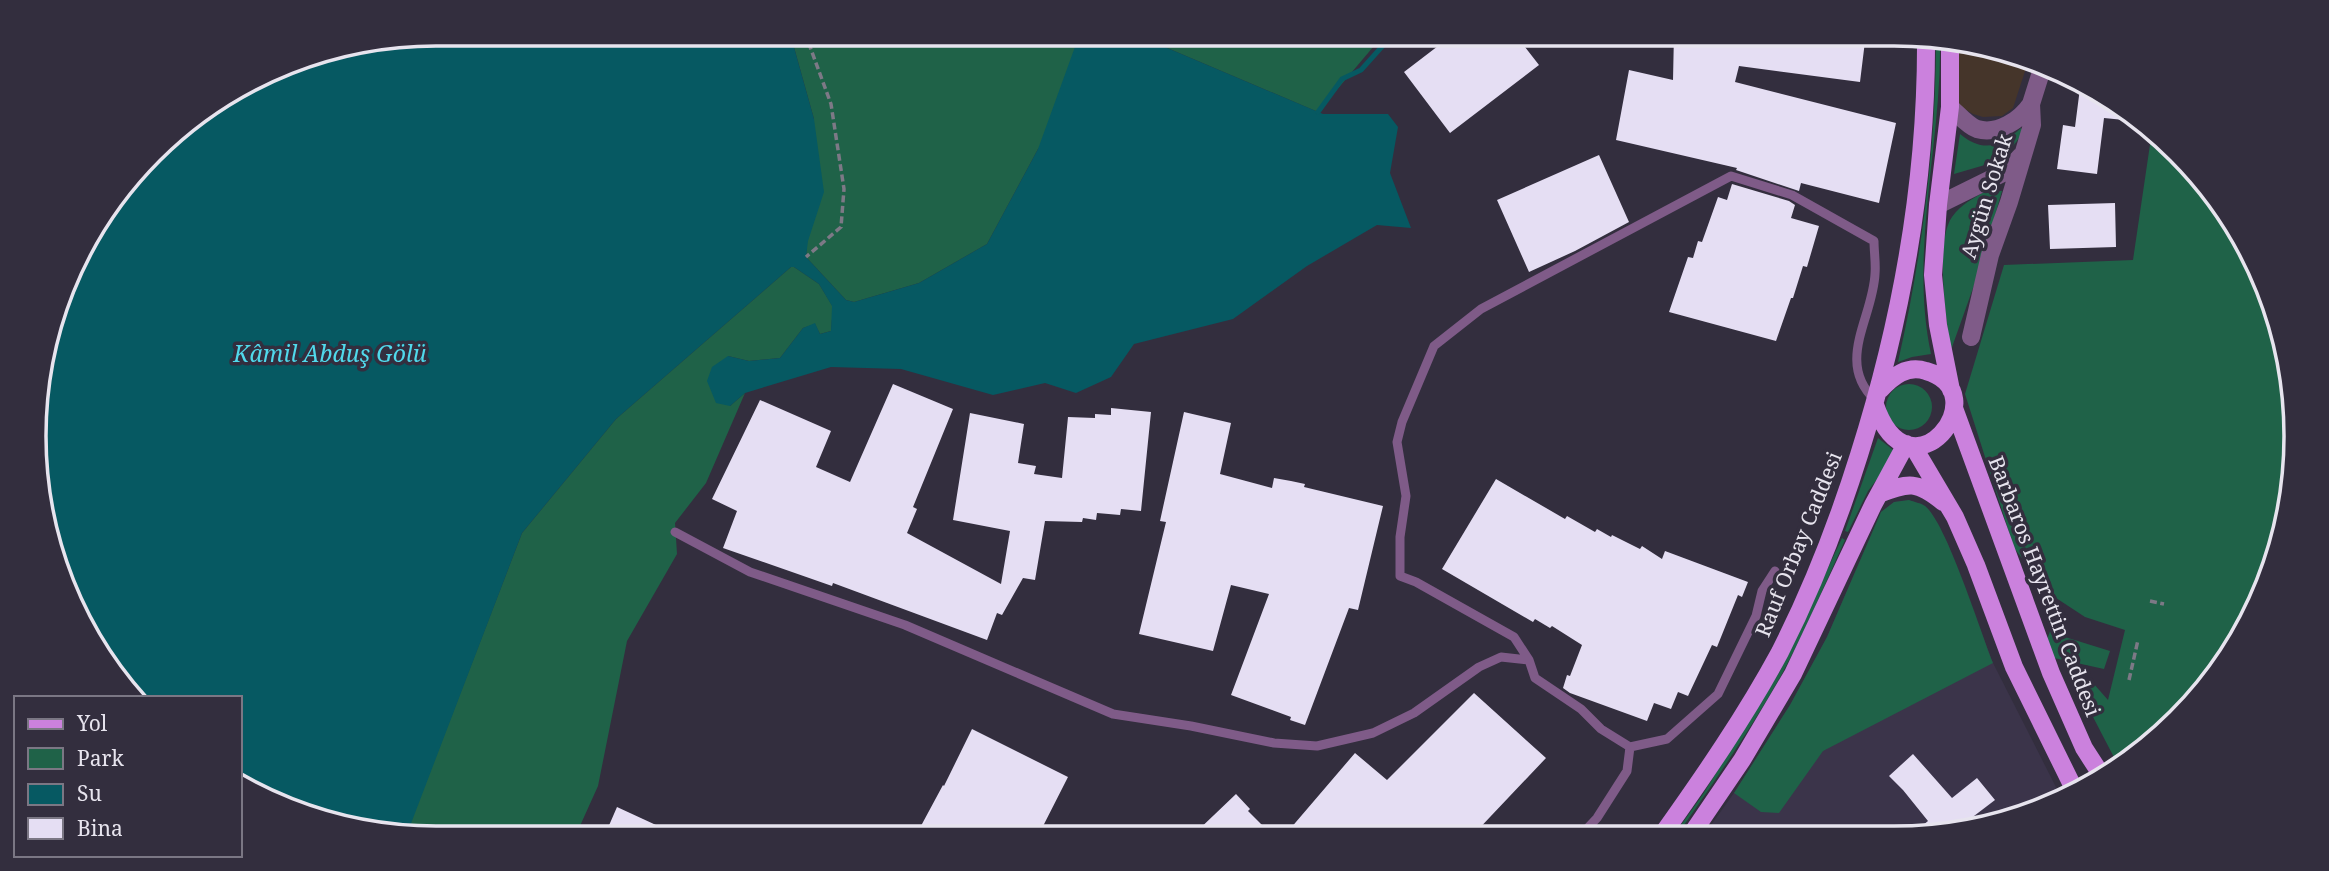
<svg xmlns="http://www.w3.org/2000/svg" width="2329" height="871" font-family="'Noto Serif',serif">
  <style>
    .commercial { fill: #45352a }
    .built { fill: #3b344a }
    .green { fill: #1f6248 }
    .water { fill: #065962 }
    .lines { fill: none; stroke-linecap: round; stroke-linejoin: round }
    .stream { stroke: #065962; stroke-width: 5 }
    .building { fill: #e5def3 }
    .path { stroke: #7d7986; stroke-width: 3.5; stroke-dasharray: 7 3.5; stroke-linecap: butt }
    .service { stroke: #7f5b88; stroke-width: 9 }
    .minor { stroke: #7f5b88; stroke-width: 18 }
    .primary { stroke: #cb81dd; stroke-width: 18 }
    .labels { text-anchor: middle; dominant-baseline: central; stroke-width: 7; stroke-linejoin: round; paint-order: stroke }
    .street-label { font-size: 21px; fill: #e7e4ee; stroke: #332e3e }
    .water-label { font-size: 23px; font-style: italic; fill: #50d9eb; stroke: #332e3e }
    .rim { fill: none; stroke: #e7e4ee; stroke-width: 3.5 }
  </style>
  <rect width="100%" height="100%" fill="#332e3e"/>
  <path class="commercial" d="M1952,41L1998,47L2028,62L2013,108L2002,116L1983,117L1973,114L1960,106L1954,93Z"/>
  <path class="built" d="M1909,500L1925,506L1933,516L1948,544L1993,663L2062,799L1946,834L1704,835L1734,793L1790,705L1827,637L1881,512L1894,502Z"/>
  <path class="green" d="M790,33H1385L1318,112L1139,36L1038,149L987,244L919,283L854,302L846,300L806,257L814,119Z
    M1936,39H1940C1942,144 1909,250 1931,354L1912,357L1898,362C1922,256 1936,148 1936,39Z
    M2021,128L2024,132L2002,160L1954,174L1960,134C1983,153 2000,147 2021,128Z
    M2152,131L2242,235L2292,383L2282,540L2242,637L2159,738L2118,765L2079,690L2093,683L2108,700L2125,630L2085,617L2050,594L2014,548L1965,394L2004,265L2133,260Z
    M1986,191H2002L1978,274L1951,350C1946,320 1935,241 1952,217C1961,204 1974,198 1986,191Z
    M791,267H794L819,284L833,307L831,331L820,334L815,324L803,328L780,358L749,361L728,356L730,406L745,393L706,483L675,523L677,554L627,641L598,786L575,837L436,838L406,834L522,533L616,419Z
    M1886 407a23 23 0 1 1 46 0a23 23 0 1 1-46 0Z
    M1878,438L1897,453L1868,491L1848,532L1845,531Z
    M1909,500C1914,502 1921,503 1925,506C1946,522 1981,633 1993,663L1823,751L1779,813L1761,812L1734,793L1790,705L1827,637L1881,512L1894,502Z
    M1842,538L1845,540C1825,584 1806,629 1783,672C1752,728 1714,782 1677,835H1674L1703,794L1780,671Z
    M2051,629L2065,637L2110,651L2104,669L2054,658L2047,639Z"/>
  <path class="water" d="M436,33H790L814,119L824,192L808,241L806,257L846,300L854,302L919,283L987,244L1038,149L1080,33L1139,36L1323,114H1388L1398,127L1390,173L1411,228L1377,225L1307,266L1233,319L1134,344L1111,377L1076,393L1045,383L993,395L901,369L831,367L745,393L730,406L716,403L707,381L712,367L728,356L749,361L780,358L803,328L815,323L820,334L831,331L832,306L819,284L794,267H791L616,419L522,533L407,834L331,824L240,779V698H137L101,659L41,514L37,383L87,235L171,133L306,55Z"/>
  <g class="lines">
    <path class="stream" d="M1318,112L1342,79L1361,70L1387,41L1389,33"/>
  </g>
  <path class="building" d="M1455,33H1514L1539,65L1450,133L1404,72Z
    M1674,33H1866L1860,82L1739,66L1735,82L1896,123L1879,203L1801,183L1799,191L1736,170L1737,168L1616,140L1629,70L1673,80Z
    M2080,88L2139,117L2144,122L2104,118L2097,174L2057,169L2063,125L2075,127Z
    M1599,155L1629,222L1575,251L1529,272L1497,200Z
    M1732,184L1789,201L1795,205L1791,218L1819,226L1807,267L1803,266L1793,298H1791L1776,341L1669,312L1688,257L1693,258L1698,241L1702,242L1718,197L1727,200Z
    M2115,203L2116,247L2050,249L2048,205Z
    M893,384L953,409L913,507L917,509L907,533L1001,584L1010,531L953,520L970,413L1024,424L1018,463L1036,466L1034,474L1062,478L1068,417L1095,418V414L1111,415V408L1151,412L1141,511L1121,509L1120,515L1097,513L1096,520L1083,518L1082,522L1045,521L1035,580L1023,578L1002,615L997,613L987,640L833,583L832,586L723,548L737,511L712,499L760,400L831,431L816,467L850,482Z
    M1184,412L1231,423L1220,474L1272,488L1274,478L1291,481L1305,484L1304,487L1383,506L1358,610L1349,608L1305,725L1290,720L1291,717L1231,695L1269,594L1231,585L1213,651L1139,634L1166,522L1160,521Z
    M1496,479L1565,519L1567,516L1595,532L1597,529L1611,537L1612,535L1640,549L1642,546L1662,559L1665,551L1748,582L1742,597L1738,595L1717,647L1712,645L1688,696L1678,692L1671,709L1654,703L1647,721L1570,693L1563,688L1567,675L1570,676L1582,645L1552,626L1550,628L1535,619L1533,622L1442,569Z
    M1474,693L1546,758L1473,835L1460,825L1451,835L1284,836L1355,753L1387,780Z
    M972,729L1068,777L1038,836L915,837L943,785L944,786Z
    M1913,754L1952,798L1977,778L1995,800L1953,832L1946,834H1912L1928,821L1903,790L1889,776Z
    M1236,794L1250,809L1248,811L1273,836H1192Z
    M617,807L682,837H604Z"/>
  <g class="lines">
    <path class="path" d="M805,33L831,104L844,189L841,227L806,257
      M2150,601L2164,604
      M2129,680L2138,640"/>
    <path class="service" d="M675,532L750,572L905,625L1113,714L1191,726L1274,743L1317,746L1373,733L1414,713L1479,667L1501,657L1529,660
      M1630,747L1667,739L1718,694L1756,616L1762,591L1775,571
      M1581,835L1597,818L1627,771L1630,747L1601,729L1581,709L1535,678L1529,660L1514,637L1416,582L1400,576V537L1406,496L1397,442L1402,422L1434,346L1481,309L1731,176L1792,195L1874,241C1874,252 1876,263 1875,274C1873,318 1835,362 1875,400"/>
    <path class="minor" d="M1950,107C1957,113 1968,126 1977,129C1998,135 2020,120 2031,104
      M1938,205L2007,171L2021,156
      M1971,337L1990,255L2009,202L2032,125L2031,104L2042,69"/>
    <path class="primary" d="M1950,41V107L1938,205L1933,275L1938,325L1951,390
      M1875,405C1910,506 2000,392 1926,371C1907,365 1893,376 1880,390
      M1954,408L2051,673L2084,748L2102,776
      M1913,446L1955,517L1976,565L2014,667L2076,793
      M1879,494C1909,482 1917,481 1943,502
      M1662,835C1704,776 1746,715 1780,652C1812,589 1838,522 1859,455C1902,319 1927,180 1926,37
      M1691,835L1742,760L1793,674L1873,505L1906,444"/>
  </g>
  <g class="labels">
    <g class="street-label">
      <text transform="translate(1986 196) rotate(-73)">Aygün Sokak</text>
      <text transform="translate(1798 544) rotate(-68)">Rauf Orbay Caddesi</text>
      <text transform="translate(2045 586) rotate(69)">Barbaros Hayrettin Caddesi</text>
    </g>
    <g class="water-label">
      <text x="330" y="353">Kâmil Abduş Gölü</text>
    </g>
  </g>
  <path d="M0 0H2329V871H0ZM436 46H1894A390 390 0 0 1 2284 436V436A390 390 0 0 1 1894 826H436A390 390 0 0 1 46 436V436A390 390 0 0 1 436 46Z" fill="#332e3e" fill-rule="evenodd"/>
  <path class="rim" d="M436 46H1894A390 390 0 0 1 2284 436V436A390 390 0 0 1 1894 826H436A390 390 0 0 1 46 436V436A390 390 0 0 1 436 46Z"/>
  <rect x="14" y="696" width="228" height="161" fill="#332e3e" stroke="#7b7784" stroke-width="2"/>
  <rect x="28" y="719" width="35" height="10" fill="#cb81dd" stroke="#7b7784" stroke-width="2"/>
  <text x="77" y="731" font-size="21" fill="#e7e4ee">Yol</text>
  <rect x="28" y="748" width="35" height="21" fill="#1f6248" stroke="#7b7784" stroke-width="2"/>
  <text x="77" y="766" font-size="21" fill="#e7e4ee">Park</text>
  <rect x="28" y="784" width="35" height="21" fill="#065962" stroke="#7b7784" stroke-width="2"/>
  <text x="77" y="801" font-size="21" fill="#e7e4ee">Su</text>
  <rect x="28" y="818" width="35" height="21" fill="#e5def3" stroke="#7b7784" stroke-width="2"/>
  <text x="77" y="836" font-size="21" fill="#e7e4ee">Bina</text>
</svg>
